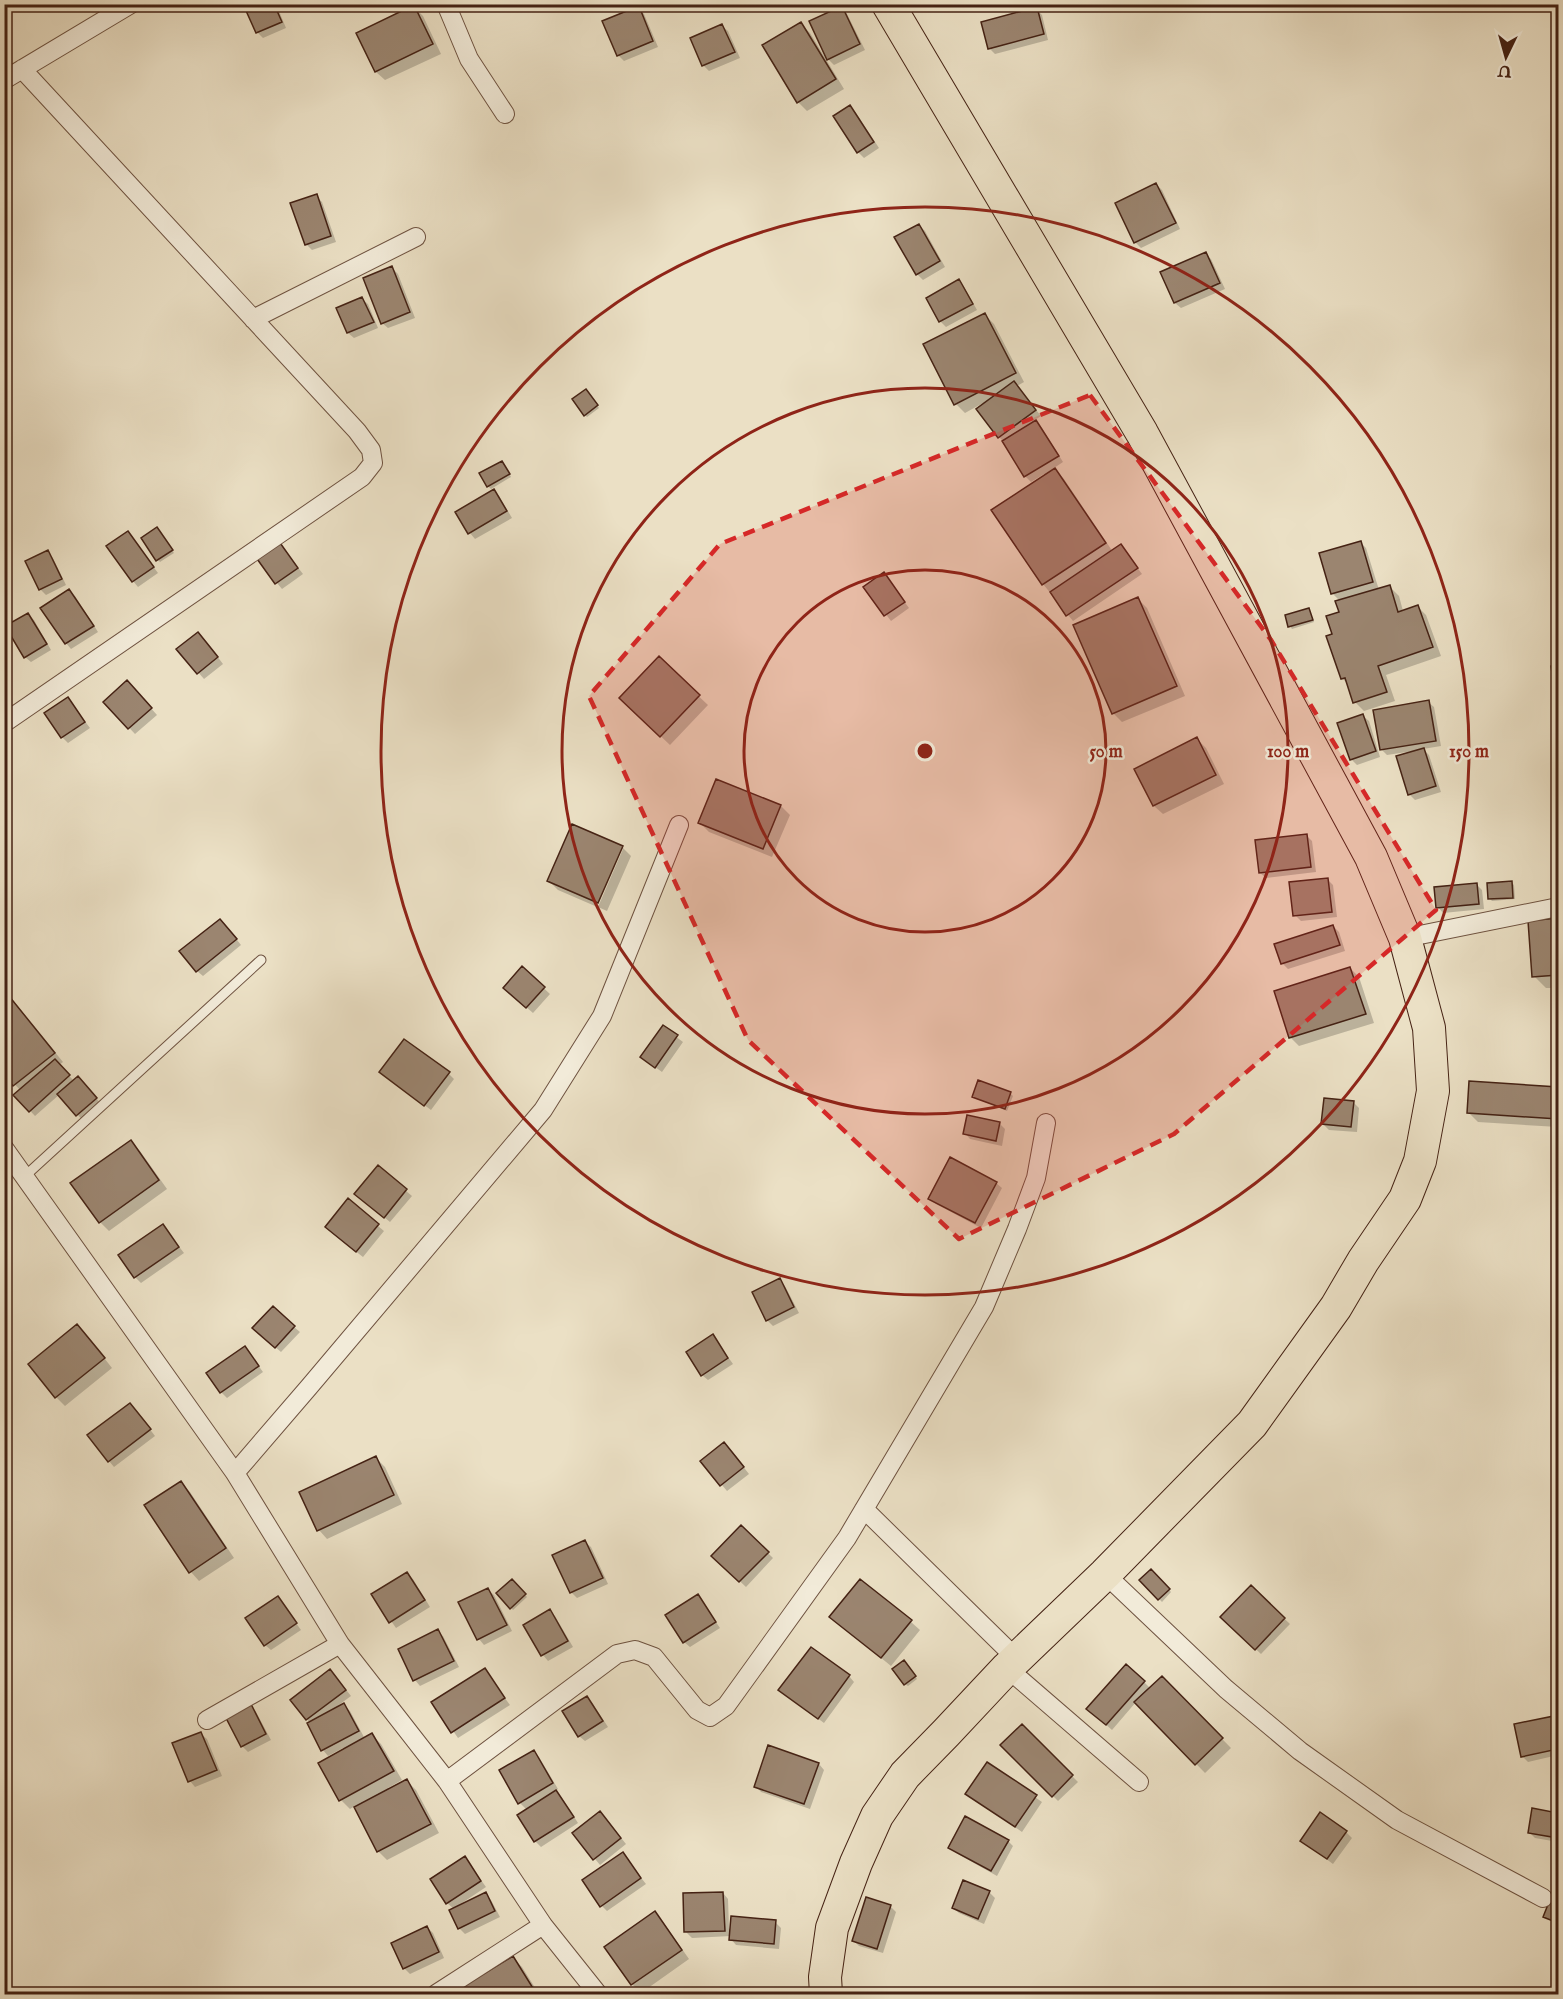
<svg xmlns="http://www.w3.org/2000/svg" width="1563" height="1999" font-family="'IM FELL English',serif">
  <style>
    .shadow { fill: #0003 }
    .building { fill: #9b8570; stroke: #452214; stroke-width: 1.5 }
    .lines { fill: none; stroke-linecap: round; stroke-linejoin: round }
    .service-casing { stroke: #6e5240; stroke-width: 11 }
    .minor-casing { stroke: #6e5240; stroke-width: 20 }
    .trunk-casing { stroke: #452214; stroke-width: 34 }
    .service { stroke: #f2ebd9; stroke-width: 9 }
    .minor { stroke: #f2ebd9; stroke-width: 18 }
    .trunk { stroke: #ebe0c5; stroke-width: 32 }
    .marked { fill: #d62828; fill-opacity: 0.2; stroke: #d62828; stroke-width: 4.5; stroke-dasharray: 12 8; stroke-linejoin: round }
    .ring { fill: none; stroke: #8f2418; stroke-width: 3 }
    .centre { fill: #8f2418; stroke: #f2ebd9; stroke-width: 3 }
    .ring-label { font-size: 18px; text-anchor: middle; font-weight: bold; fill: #8f2418; stroke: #f2ebd9; stroke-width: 5; stroke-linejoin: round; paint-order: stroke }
  </style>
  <rect width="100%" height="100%" fill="#ebe0c5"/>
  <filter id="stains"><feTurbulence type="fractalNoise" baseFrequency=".00333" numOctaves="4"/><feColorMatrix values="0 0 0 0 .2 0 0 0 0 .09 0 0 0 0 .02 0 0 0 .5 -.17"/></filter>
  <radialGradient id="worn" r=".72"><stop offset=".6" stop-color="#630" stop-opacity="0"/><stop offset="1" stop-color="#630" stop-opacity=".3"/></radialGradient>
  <path class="shadow" d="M245,4H276L286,28L263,38L258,33Z
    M414,7L423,16L441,54L385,80L376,72L358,34Z
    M638,8L644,14L658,47L624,61L618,55Z
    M842,8L847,14L865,50L834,65L828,59Z
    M1036,9L1042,15L1048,40L995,54L989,48Z
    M801,24L810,33L844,89L807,111L798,102Z
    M722,26L728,31L740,58L709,71L704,66L692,39Z
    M4,36L11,50L4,53Z
    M850,107L856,113L879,148L864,158L858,152Z
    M1156,184L1162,190L1180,229L1141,248L1135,242Z
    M316,196L322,202L336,242L312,250L306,244Z
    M919,225L925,231L945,267L923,280L917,274Z
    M1205,254L1211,259L1225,289L1181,308L1175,303L1162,273Z
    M392,268L398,274L415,318L388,328L382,323Z
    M959,281L964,287L977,310L946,327L940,321Z
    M362,299L368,304L378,328L354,338L348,333L338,309Z
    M985,315L994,324L1024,382L1017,386L1041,416L1035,420L1042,428L1063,462L1054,468L1064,479L1113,552L1121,546L1142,574L1073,621L1043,584L1046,476L1044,474L1031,482L1025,476L1005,443L999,437L983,403L965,413L956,404Z
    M588,394L599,408L587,417L585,415Z
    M504,465L511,477L491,489L488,486Z
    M494,491L499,496L512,518L475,539L470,533Z
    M159,531L174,553L160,562L158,560Z
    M128,533L158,573L138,587L133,581Z
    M278,542L303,574L282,589L277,583Z
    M1360,542L1366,548L1379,590L1390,587L1399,596L1403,611L1417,606L1426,615L1441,656L1386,675L1395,701L1364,711L1355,702L1349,685L1342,678L1334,635L1340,613V601L1333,594L1320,554Z
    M47,552L53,558L66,585L46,595L40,589Z
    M884,574L909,608L891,621L865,587Z
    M69,591L75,596L98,632L71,649L66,643Z
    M1138,599L1147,608L1185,696L1122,722L1113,713Z
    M1309,610L1314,622L1292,629L1290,626Z
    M28,614L34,620L51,650L31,662L25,657Z
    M204,639L223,664L204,679L178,649Z
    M659,659L708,705L670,745L630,707Z
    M1558,666V704L1552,667Z
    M4,679L12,690L4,694Z
    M133,688L157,715L135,734L105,702Z
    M68,699L90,728L68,743L62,737Z
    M1428,702L1434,707L1441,746L1423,749L1429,755L1441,792L1415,800L1409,794L1413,751L1387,755L1381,749Z
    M1363,716L1369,721L1380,757L1357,765L1351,759Z
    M1197,739L1206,748L1224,784L1163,814L1154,806L1136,770Z
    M717,781L781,806L790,815L772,857L709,832L700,823Z
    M1306,835L1312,841L1316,872L1266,878L1260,873Z
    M622,847L631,856L607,911L598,907L623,849H620L595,906L558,890L549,881Z
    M1327,879L1333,885L1337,917L1301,921L1295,915Z
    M1511,882L1514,885L1515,899L1492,901L1490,899Z
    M1477,885L1482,890L1484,909L1443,913L1438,907Z
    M1558,920V988H1546L1534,976L1529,922Z
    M226,926L241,945L203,976L197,971Z
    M1333,926L1339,932L1345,951L1288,969L1282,963Z
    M522,968L550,994L533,1013L510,993Z
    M1350,968L1359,977L1374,1023L1299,1046L1290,1037Z
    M18,1007L63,1062L59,1065L74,1081L84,1084L102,1105L83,1121L60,1094L35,1116L16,1096L21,1091L4,1073Z
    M663,1027L683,1042L662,1072L648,1062Z
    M449,1074L454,1079L431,1110L387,1077Z
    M1470,1083L1558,1088V1127L1478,1122L1469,1113Z
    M1010,1093L1013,1096L1007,1111L973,1097Z
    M1353,1102L1359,1108L1357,1132L1329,1130L1323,1124Z
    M999,1123L1005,1129L1002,1146L970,1139L965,1133Z
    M131,1142L140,1151L167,1189L109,1231L100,1222Z
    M378,1167L412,1196L390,1222L362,1199Z
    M996,1183L1002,1188L981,1228L936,1204L930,1199Z
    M348,1201L384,1231L363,1257L332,1233Z
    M163,1226L184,1253L141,1283L135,1277Z
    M4,1256L10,1265L4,1268Z
    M779,1280L785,1286L799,1313L773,1326L767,1320Z
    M294,1327L300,1332L281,1352L260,1334Z
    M86,1335L112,1368L65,1406L56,1397Z
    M713,1336L733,1364L708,1380L702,1375Z
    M250,1354L263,1372L227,1398L221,1392Z
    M136,1411L155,1436L114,1467L109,1461Z
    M730,1450L749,1474L727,1491L702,1461Z
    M376,1458L385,1467L402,1504L327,1539L319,1530Z
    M181,1483L190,1492L234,1558L199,1581L191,1572Z
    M741,1527L773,1558L746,1587L713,1556Z
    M585,1542L591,1547L608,1584L577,1598L571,1592Z
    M1151,1571L1171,1592L1162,1602L1141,1580Z
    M407,1574L413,1579L430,1607L396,1628L373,1595Z
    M512,1581L527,1597L513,1610L498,1593Z
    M1251,1587L1290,1624L1261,1654L1222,1617Z
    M488,1590L494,1595L512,1631L484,1645L479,1639Z
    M698,1596L720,1628L690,1647L684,1642Z
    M278,1598L301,1630L271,1650L265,1645Z
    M549,1611L555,1616L573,1647L548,1661L543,1655L525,1625Z
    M831,1617L911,1622L920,1630L891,1666Z
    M437,1631L443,1636L459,1667L420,1686L415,1680Z
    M906,1665L917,1679L908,1686L905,1684Z
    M484,1670L510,1705L458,1738L433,1702Z
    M849,1676L854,1682L824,1723L786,1695Z
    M336,1677L351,1696L336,1707L344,1705L350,1711L365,1739L372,1735L381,1744L402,1780L388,1788L389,1790L407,1781L416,1790L439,1833L387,1860L378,1851L355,1806L350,1809L341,1800L320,1764L344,1750L343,1748L328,1756L323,1750L310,1723L307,1719Z
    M1162,1678L1231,1748L1205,1773L1136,1702L1112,1730L1094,1714L1144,1682L1151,1689Z
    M587,1698L593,1704L608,1727L585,1741L579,1736Z
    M250,1706L256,1712L271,1740L248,1752L242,1746Z
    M1553,1718L1558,1723V1755L1528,1762L1522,1756Z
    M1022,1726L1078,1782L1058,1801L1002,1745Z
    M201,1734L207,1739L222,1776L195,1787L190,1781Z
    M769,1747L819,1764L824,1770L810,1809L761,1792L756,1786Z
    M533,1752L539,1757L558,1789L555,1791L562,1798L578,1823L541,1847L535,1841L527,1810L520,1803Z
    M987,1764L1042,1802L1022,1832L967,1794Z
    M1533,1810L1558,1815V1842L1535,1838L1529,1832Z
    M606,1819L626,1844L600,1865L574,1833Z
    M1346,1832L1352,1838L1333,1864L1302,1841Z
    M1008,1841L1013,1846L997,1876L956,1853L950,1847Z
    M622,1854L646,1884L607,1911L602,1906Z
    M465,1858L486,1887L459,1905L460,1907L485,1894L491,1900L500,1917L465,1934L459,1928L454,1909L447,1903Z
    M989,1892L995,1898L984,1924L959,1913L953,1908Z
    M723,1893L728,1899L729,1929L775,1922L781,1928L779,1949L736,1945L731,1939V1936L692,1938L686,1932Z
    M890,1906L896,1912L883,1953L859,1946L853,1940Z
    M654,1913L663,1922L689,1959L641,1993L632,1984Z
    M427,1927L433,1933L444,1958L410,1974L404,1968Z
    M513,1958L522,1967L539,1994H459L457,1992Z"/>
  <path class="building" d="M243,4H274L282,22L256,33Z
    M414,5L433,44L375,72L356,33Z
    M639,6L653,41L617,56L602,21Z
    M842,6L860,44L827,60L809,21Z
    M1037,7L1044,34L988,49L981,22Z
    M801,22L836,79L797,103L762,45Z
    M722,24L735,52L702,66L690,38Z
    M850,105L874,142L857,153L833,116Z
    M1156,183L1176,223L1134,243L1115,203Z
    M317,194L331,236L305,245L290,203Z
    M919,224L940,261L916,275L894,237Z
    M1206,252L1220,283L1174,303L1160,272Z
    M392,266L410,312L381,324L363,278Z
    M959,279L973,304L939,322L926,298Z
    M362,297L374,322L347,333L336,308Z
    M985,313L1016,373L954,405L923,344Z
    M1014,381L1036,410L998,438L976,409Z
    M586,389L598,405L584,416L572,399Z
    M1036,420L1059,456L1024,477L1002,441Z
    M502,461L510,474L487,487L479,473Z
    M1055,468L1106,543L1042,585L991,510Z
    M494,489L507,511L468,534L455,512Z
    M157,527L173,550L156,561L141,538Z
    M128,531L154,567L132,582L106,546Z
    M278,540L298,568L275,584L255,556Z
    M1361,541L1373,582L1331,594L1319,553Z
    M1121,544L1138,568L1066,616L1050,592Z
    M48,550L62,579L39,590L25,561Z
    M884,572L905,602L884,616L863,587Z
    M1390,585L1398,612L1418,605L1433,647L1378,666L1387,692L1353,703L1345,678L1341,679L1326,636L1332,634L1326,616L1339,612L1335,601Z
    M69,589L94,626L65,644L40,608Z
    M1138,597L1177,686L1112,714L1073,625Z
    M1309,608L1313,620L1288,627L1285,615Z
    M28,613L47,644L24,658L5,626Z
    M198,632L218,657L197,674L176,649Z
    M659,656L700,695L660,737L619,698Z
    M1558,664V713L1551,666Z
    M127,680L152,708L128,729L103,702Z
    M68,697L85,722L61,738L44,713Z
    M1429,700L1436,741L1380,750L1373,710Z
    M1363,714L1376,751L1350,760L1337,723Z
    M1197,737L1216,775L1153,806L1134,769Z
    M1424,748L1436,786L1408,795L1396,756Z
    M716,779L781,805L763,849L698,823Z
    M572,824L623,846L598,903L547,881Z
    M1307,834L1311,867L1259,873L1255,840Z
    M1328,878L1332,912L1293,916L1289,882Z
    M1512,881L1513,898L1488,899L1487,883Z
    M1477,883L1479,904L1436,908L1434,887Z
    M1558,918V975L1532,977L1528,921Z
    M220,919L237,939L196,972L179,951Z
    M1333,925L1340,945L1281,964L1274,944Z
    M522,966L545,987L526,1008L503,988Z
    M1350,967L1366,1014L1289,1038L1274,991Z
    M9,996L55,1053L13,1086L4,1075V1000Z
    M663,1025L678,1035L655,1068L640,1057Z
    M404,1039L450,1072L424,1106L379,1072Z
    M55,1059L70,1075L29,1112L13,1095Z
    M78,1076L97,1098L76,1116L57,1094Z
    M978,1080L1011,1092L1005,1109L972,1097Z
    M1469,1081L1558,1087V1119L1467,1113Z
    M1324,1098L1354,1101L1351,1127L1321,1124Z
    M967,1115L1000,1122L996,1141L963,1134Z
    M131,1140L159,1180L99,1223L70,1183Z
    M950,1157L997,1182L975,1223L928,1199Z
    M378,1165L407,1189L384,1218L354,1194Z
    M348,1198L379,1224L356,1252L325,1227Z
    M163,1224L179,1247L134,1278L118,1255Z
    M780,1278L794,1307L766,1321L752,1292Z
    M273,1306L295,1326L275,1348L252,1328Z
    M77,1324L105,1358L55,1398L28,1364Z
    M713,1334L728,1358L701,1376L686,1352Z
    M245,1346L259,1366L220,1393L206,1373Z
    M130,1403L151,1429L108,1462L87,1435Z
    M724,1442L744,1467L720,1486L700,1461Z
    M376,1456L394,1495L317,1531L299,1492Z
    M181,1481L226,1548L189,1573L144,1505Z
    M741,1525L769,1552L739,1582L711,1556Z
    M585,1540L603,1578L570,1593L552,1555Z
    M1151,1569L1170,1589L1158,1600L1139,1580Z
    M407,1572L425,1600L389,1623L371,1594Z
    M512,1579L526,1594L510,1609L496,1593Z
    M860,1579L912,1620L881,1658L829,1617Z
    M1251,1585L1285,1618L1255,1650L1220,1617Z
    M488,1588L507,1625L477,1640L458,1602Z
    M698,1594L716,1622L683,1643L665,1615Z
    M278,1596L297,1623L264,1646L245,1618Z
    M550,1609L568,1641L541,1656L523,1625Z
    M438,1629L454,1661L413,1681L398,1649Z
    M811,1647L850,1675L818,1719L778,1690Z
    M904,1660L916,1676L904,1685L892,1669Z
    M1126,1664L1145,1681L1106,1725L1086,1709Z
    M485,1668L505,1698L451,1733L431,1702Z
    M330,1669L346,1690L306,1720L290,1700Z
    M1162,1676L1223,1738L1195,1765L1134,1702Z
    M587,1696L603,1721L578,1737L562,1711Z
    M344,1703L359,1731L321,1751L307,1723Z
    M251,1704L266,1734L241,1747L226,1718Z
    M1554,1716L1558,1737V1749L1521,1757L1514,1724Z
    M1022,1724L1073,1775L1052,1797L1000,1745Z
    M201,1732L217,1770L188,1782L172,1743Z
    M372,1733L394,1771L339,1801L318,1763Z
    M768,1745L819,1763L804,1804L754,1787Z
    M534,1750L553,1783L518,1804L499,1770Z
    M987,1762L1037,1795L1015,1827L965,1794Z
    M407,1779L431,1824L377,1852L354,1807Z
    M556,1790L574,1817L534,1842L517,1815Z
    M1532,1808L1558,1813V1838L1528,1833Z
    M600,1811L621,1838L593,1860L572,1833Z
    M1320,1812L1347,1831L1327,1859L1300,1841Z
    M965,1816L1009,1840L991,1871L948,1848Z
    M623,1852L641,1878L600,1907L582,1880Z
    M465,1856L481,1881L446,1904L430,1879Z
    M963,1880L990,1891L978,1919L952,1908Z
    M486,1892L495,1911L458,1929L449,1910Z
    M723,1892L725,1931L684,1932L683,1893Z
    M866,1897L891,1905L877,1949L852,1941Z
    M1551,1897L1558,1900V1923L1543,1917Z
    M655,1911L682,1950L631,1985L604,1947Z
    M731,1916L776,1920L774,1944L729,1940Z
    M427,1926L439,1952L403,1969L391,1943Z
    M513,1956L536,1993L457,1994L455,1991Z"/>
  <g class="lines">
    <defs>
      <path id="service" d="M24,1177L261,960"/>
      <path id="minor" d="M446,4L469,59L505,114
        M4,80L131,4
        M253,319L416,237
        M4,723L362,477L373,463L371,450L357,431L22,69
        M1405,938L1558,907
        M4,1148L235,1473L340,1644L447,1781L543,1925L598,1994
        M235,1473L309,1387L543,1110L602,1016L679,825
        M864,1509L1017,1659
        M1105,1574L1226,1689L1300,1751L1397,1820L1543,1898
        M1007,1668L1139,1782
        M207,1720L340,1644
        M447,1781L617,1654L635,1650L654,1657L697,1710L710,1717L726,1706L847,1538L984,1307L1017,1229L1036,1178L1046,1123
        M436,1994L543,1925"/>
      <path id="trunk" d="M826,1994L825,1977L832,1928L856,1863L877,1816L905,1775L946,1733L1007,1668L1105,1574L1252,1424L1336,1307L1363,1261L1405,1199L1420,1161L1433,1091L1429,1028L1405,938L1371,857L1142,433L888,4"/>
    </defs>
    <use href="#service" class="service-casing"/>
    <use href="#minor" class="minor-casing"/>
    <use href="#trunk" class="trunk-casing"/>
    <use href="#service" class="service"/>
    <use href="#minor" class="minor"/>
    <use href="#trunk" class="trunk"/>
  </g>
  <path class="marked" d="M1090,395L1271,640L1436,910L1174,1134L959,1239L748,1040L589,696L720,544Z"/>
  <g class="ring">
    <circle cx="925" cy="751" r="181"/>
    <circle cx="925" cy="751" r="363"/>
    <circle cx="925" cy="751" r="544"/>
  </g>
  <circle cx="925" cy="751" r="9" class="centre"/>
  <g class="ring-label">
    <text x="1106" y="757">50 m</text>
    <text x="1288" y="757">100 m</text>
    <text x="1469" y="757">150 m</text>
  </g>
  <rect width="1563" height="1999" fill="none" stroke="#ebe0c5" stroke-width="24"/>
  <rect x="6" y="6" width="1551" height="1987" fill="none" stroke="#452214" stroke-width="3"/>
  <rect x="12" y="12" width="1539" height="1975" fill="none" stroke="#452214" stroke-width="1.5"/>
  <g transform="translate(1506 57) rotate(185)" stroke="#f2ebd9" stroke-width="4.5" paint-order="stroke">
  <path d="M0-4.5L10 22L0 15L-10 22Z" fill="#452214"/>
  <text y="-9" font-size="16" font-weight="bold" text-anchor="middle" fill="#452214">U</text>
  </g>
  <rect width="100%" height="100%" filter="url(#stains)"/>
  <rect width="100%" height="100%" fill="url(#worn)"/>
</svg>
